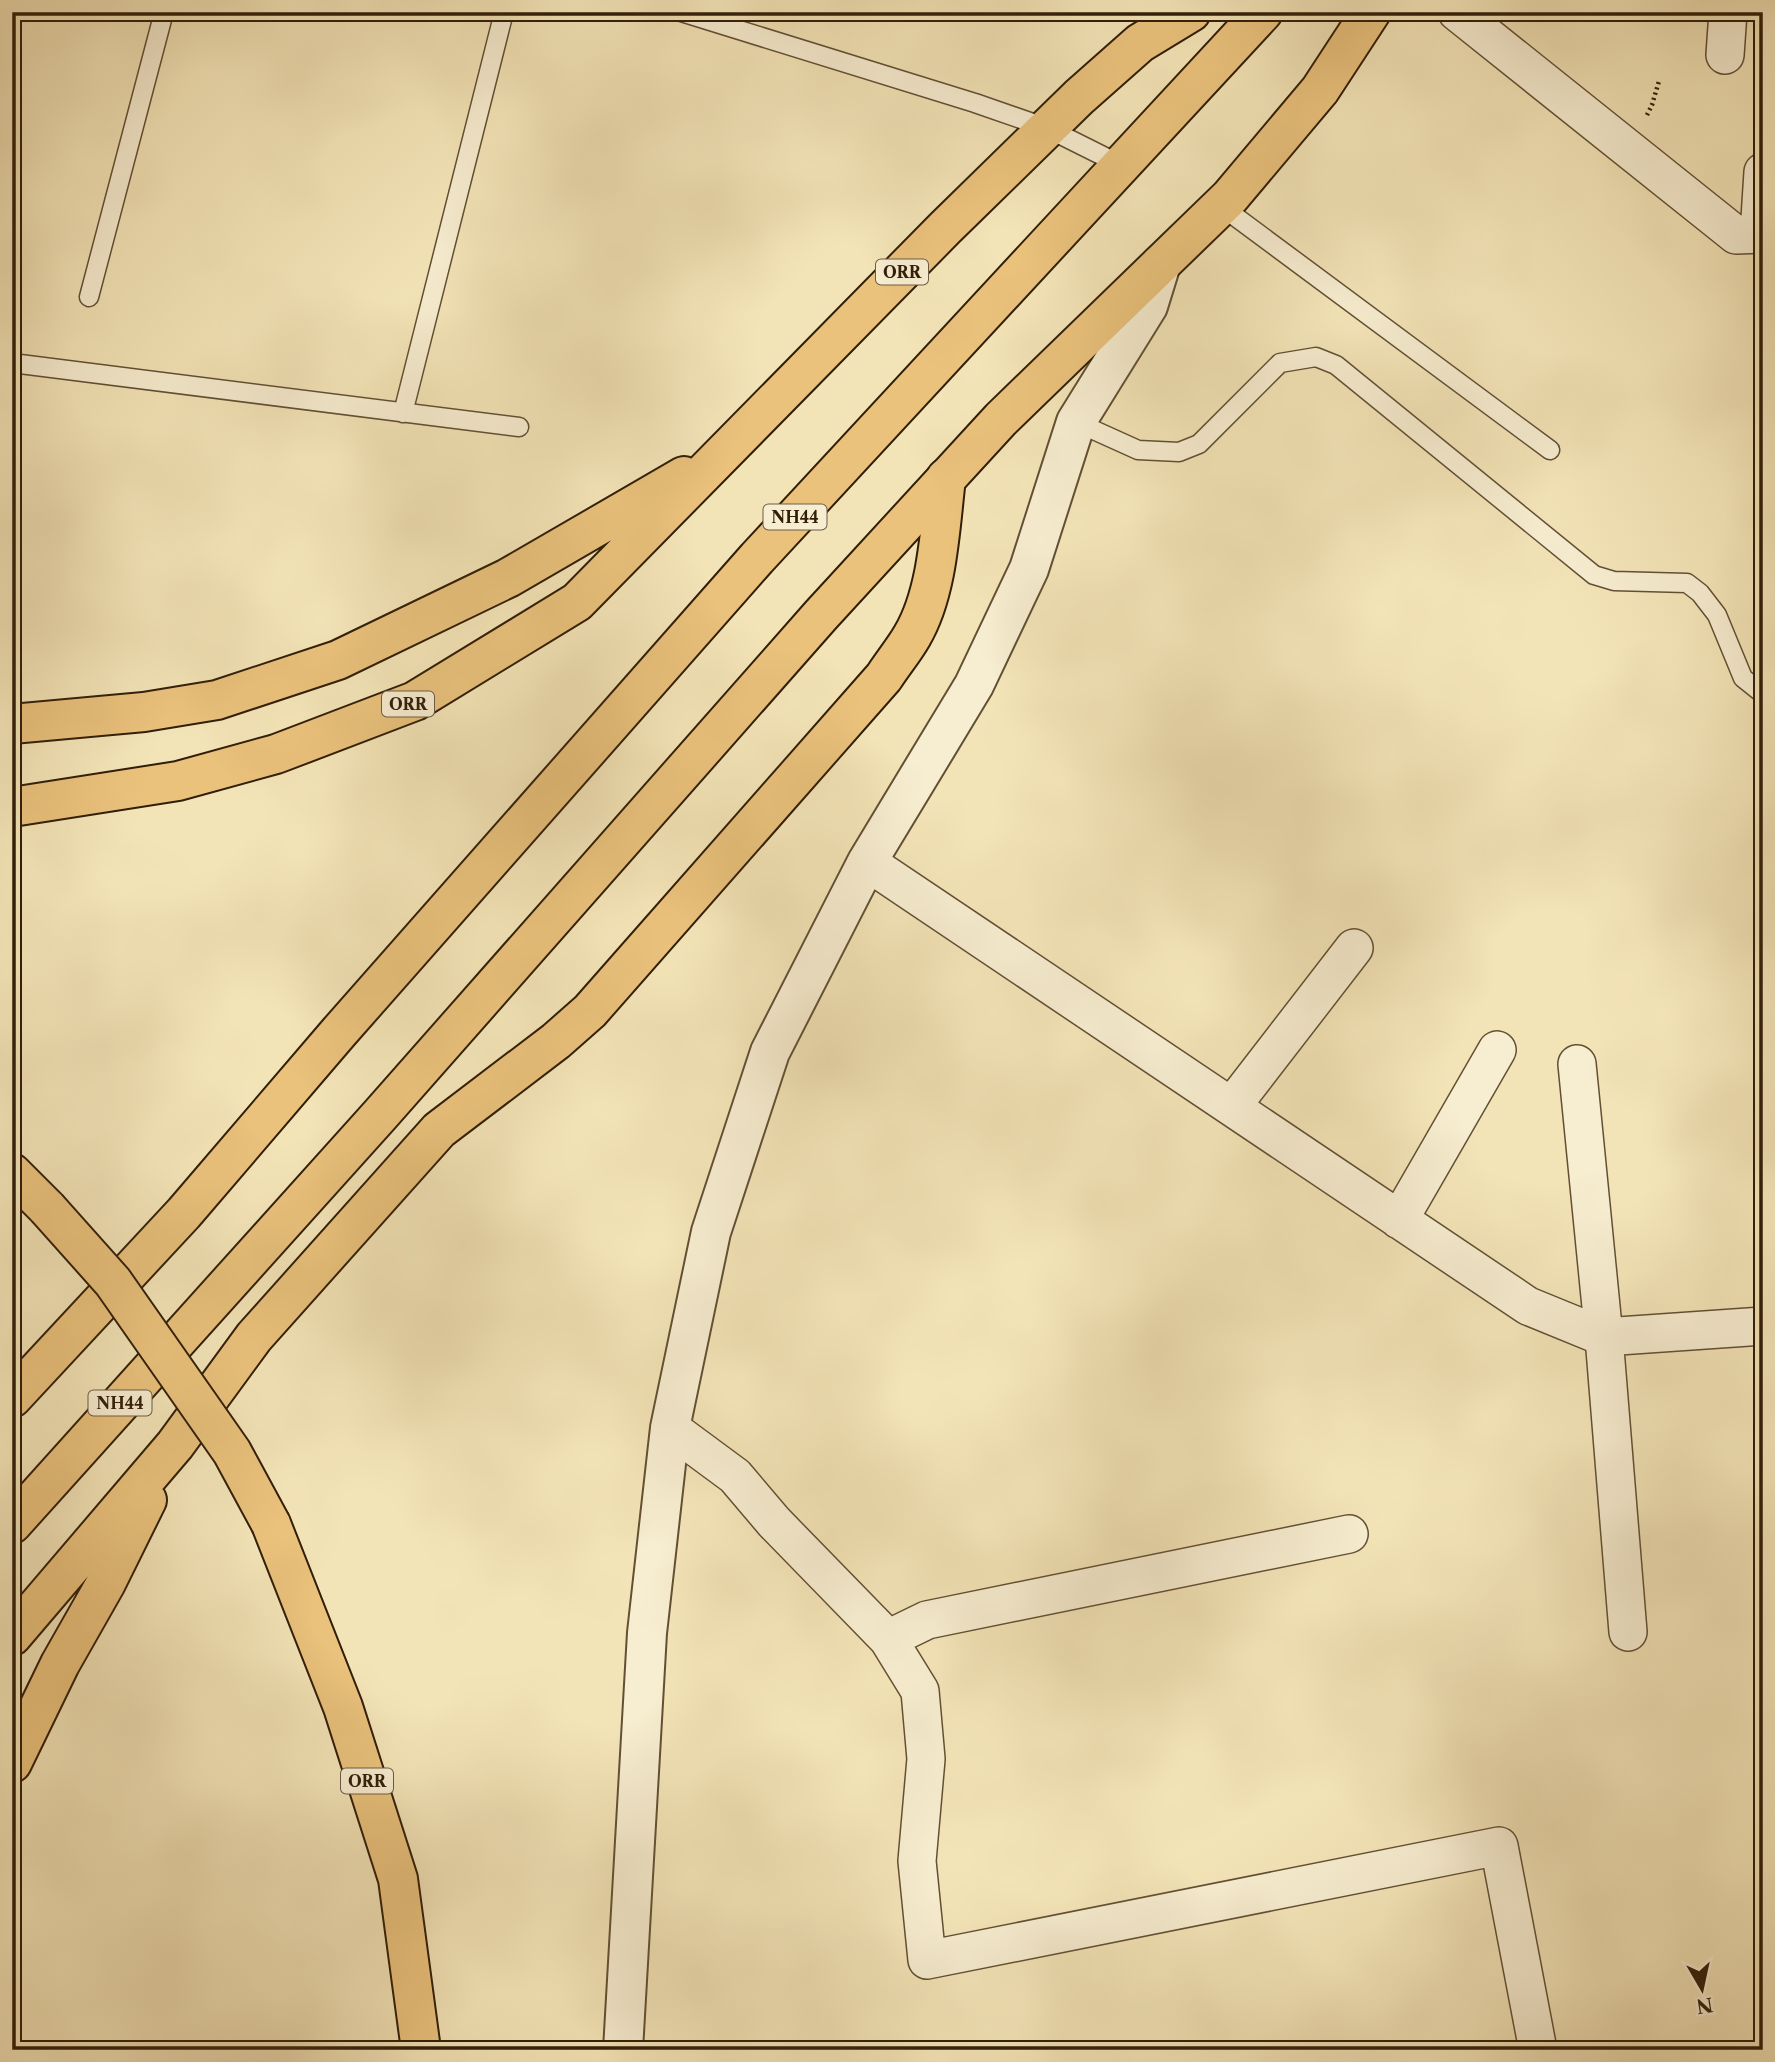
<svg xmlns="http://www.w3.org/2000/svg" width="1775" height="2062" font-family="'Libre Caslon Text',serif">
  <style>
    .lines { fill: none; stroke-linecap: round; stroke-linejoin: round }
    .service-casing { stroke: #625034; stroke-width: 21 }
    .minor-casing { stroke: #625034; stroke-width: 40 }
    .tertiary-casing { stroke: #625034; stroke-width: 42 }
    .trunk-casing { stroke: #311e09; stroke-width: 42 }
    .motorway-casing { stroke: #311e09; stroke-width: 42 }
    .path { stroke: #311e09; stroke-width: 4.5; stroke-dasharray: 2 3.5; stroke-linecap: butt }
    .service { stroke: #f7edd0; stroke-width: 18 }
    .minor { stroke: #f7edd0; stroke-width: 37 }
    .tertiary { stroke: #f7edd0; stroke-width: 38 }
    .trunk { stroke: #eac27c; stroke-width: 38 }
    .motorway { stroke: #eac27c; stroke-width: 38 }
    .motorway-bridge-casing { stroke: #311e09; stroke-width: 42; stroke-linecap: butt }
    .motorway-bridge { stroke: #eac27c; stroke-width: 38 }
    .labels { text-anchor: middle; dominant-baseline: central; stroke-width: 6; stroke-linejoin: round; paint-order: stroke }
    .shield { fill: #f7edd0; stroke: #6c5c45; stroke-width: 2 }
    .shield-label { font-size: 16px; font-weight: bold; fill: #311e09 }
  </style>
  <rect width="100%" height="100%" fill="#f3e4b7"/>
  <filter id="stains"><feTurbulence type="fractalNoise" baseFrequency=".00286" numOctaves="4"/><feColorMatrix values="0 0 0 0 .2 0 0 0 0 .09 0 0 0 0 .02 0 0 0 .5 -.17"/></filter>
  <radialGradient id="worn" r=".72"><stop offset=".6" stop-color="#630" stop-opacity="0"/><stop offset="1" stop-color="#630" stop-opacity=".3"/></radialGradient>
  <g class="lines">
    <defs>
      <path id="service" d="M681,12L975,103L1047,128L1121,165
        M1221,206L1550,450
        M89,297L164,12
        M12,363L519,427
        M403,413L504,12
        M1076,422L1138,450L1179,452L1199,444L1280,363L1316,357L1336,365L1594,575L1614,581L1687,583L1700,593L1717,615L1743,678L1763,694"/>
      <path id="minor" d="M1457,12L1736,235L1763,234
        M1725,55L1728,12
        M1759,234L1763,172
        M867,862L1528,1306L1604,1337L1763,1326
        M1577,1064L1604,1337L1628,1632
        M1232,1106L1354,948
        M1399,1220L1497,1050
        M670,1428L735,1476L774,1522L888,1639L920,1691L926,1759L917,1861L927,1960L1499,1846L1538,2050
        M888,1639L927,1620L1349,1534"/>
      <path id="tertiary" d="M623,2050L647,1633L670,1428L711,1232L770,1052L867,862L974,685L1029,569L1076,422L1148,306L1161,264"/>
      <path id="trunk" d="M12,1398L184,1213L339,1032L757,558L1263,12
        M12,1524L380,1115L821,615L1001,419L1230,197L1320,90L1371,12"/>
      <path id="motorway" d="M12,724L144,712L217,700L338,660L508,578L684,476
        M12,807L178,781L276,754L415,701L577,602L945,228L1079,97L1140,43L1191,12
        M12,1173L47,1208
        M271,1524L343,1707L398,1879L421,2050
        M12,1636L175,1445L254,1337L439,1130L556,1041L590,1011L884,677C893,663 904,650 912,636C938,592 940,528 946,478
        M12,1763L60,1664L106,1583L147,1500"/>
    </defs>
    <use href="#service" class="service-casing"/>
    <use href="#minor" class="minor-casing"/>
    <use href="#tertiary" class="tertiary-casing"/>
    <use href="#trunk" class="trunk-casing"/>
    <use href="#motorway" class="motorway-casing"/>
    <path class="path" d="M1647,115L1652,105L1659,81"/>
    <use href="#service" class="service"/>
    <use href="#minor" class="minor"/>
    <use href="#tertiary" class="tertiary"/>
    <use href="#trunk" class="trunk"/>
    <use href="#motorway" class="motorway"/>
    <defs>
      <path id="motorway-bridge" d="M47,1208L113,1282L232,1452L271,1524"/>
    </defs>
    <use href="#motorway-bridge" class="motorway-bridge-casing"/>
    <use href="#motorway-bridge" class="motorway-bridge"/>
  </g>
  <g class="labels">
    <g class="shield">
      <rect x="876" y="259.5" width="52" height="25" rx="5"/>
      <rect x="763.5" y="504.5" width="63" height="25" rx="5"/>
      <rect x="382" y="691.5" width="52" height="25" rx="5"/>
      <rect x="88.5" y="1390.5" width="63" height="25" rx="5"/>
      <rect x="341" y="1768.5" width="52" height="25" rx="5"/>
    </g>
    <g class="shield-label">
      <text x="902" y="272">ORR</text>
      <text x="795" y="517">NH44</text>
      <text x="408" y="704">ORR</text>
      <text x="120" y="1403">NH44</text>
      <text x="367" y="1781">ORR</text>
    </g>
  </g>
  <rect width="1775" height="2062" fill="none" stroke="#f3e4b7" stroke-width="42"/>
  <rect x="14" y="14" width="1747" height="2034" fill="none" stroke="#311e09" stroke-width="3.5"/>
  <rect x="21" y="21" width="1733" height="2020" fill="none" stroke="#311e09" stroke-width="2"/>
  <g transform="translate(1702 1989) rotate(171)" stroke="#f7edd0" stroke-width="5" paint-order="stroke">
  <path d="M0-5L12 26L0 18L-12 26Z" fill="#311e09"/>
  <text y="-10" font-size="19" font-weight="bold" text-anchor="middle" fill="#311e09">N</text>
  </g>
  <rect width="100%" height="100%" filter="url(#stains)"/>
  <rect width="100%" height="100%" fill="url(#worn)"/>
</svg>
